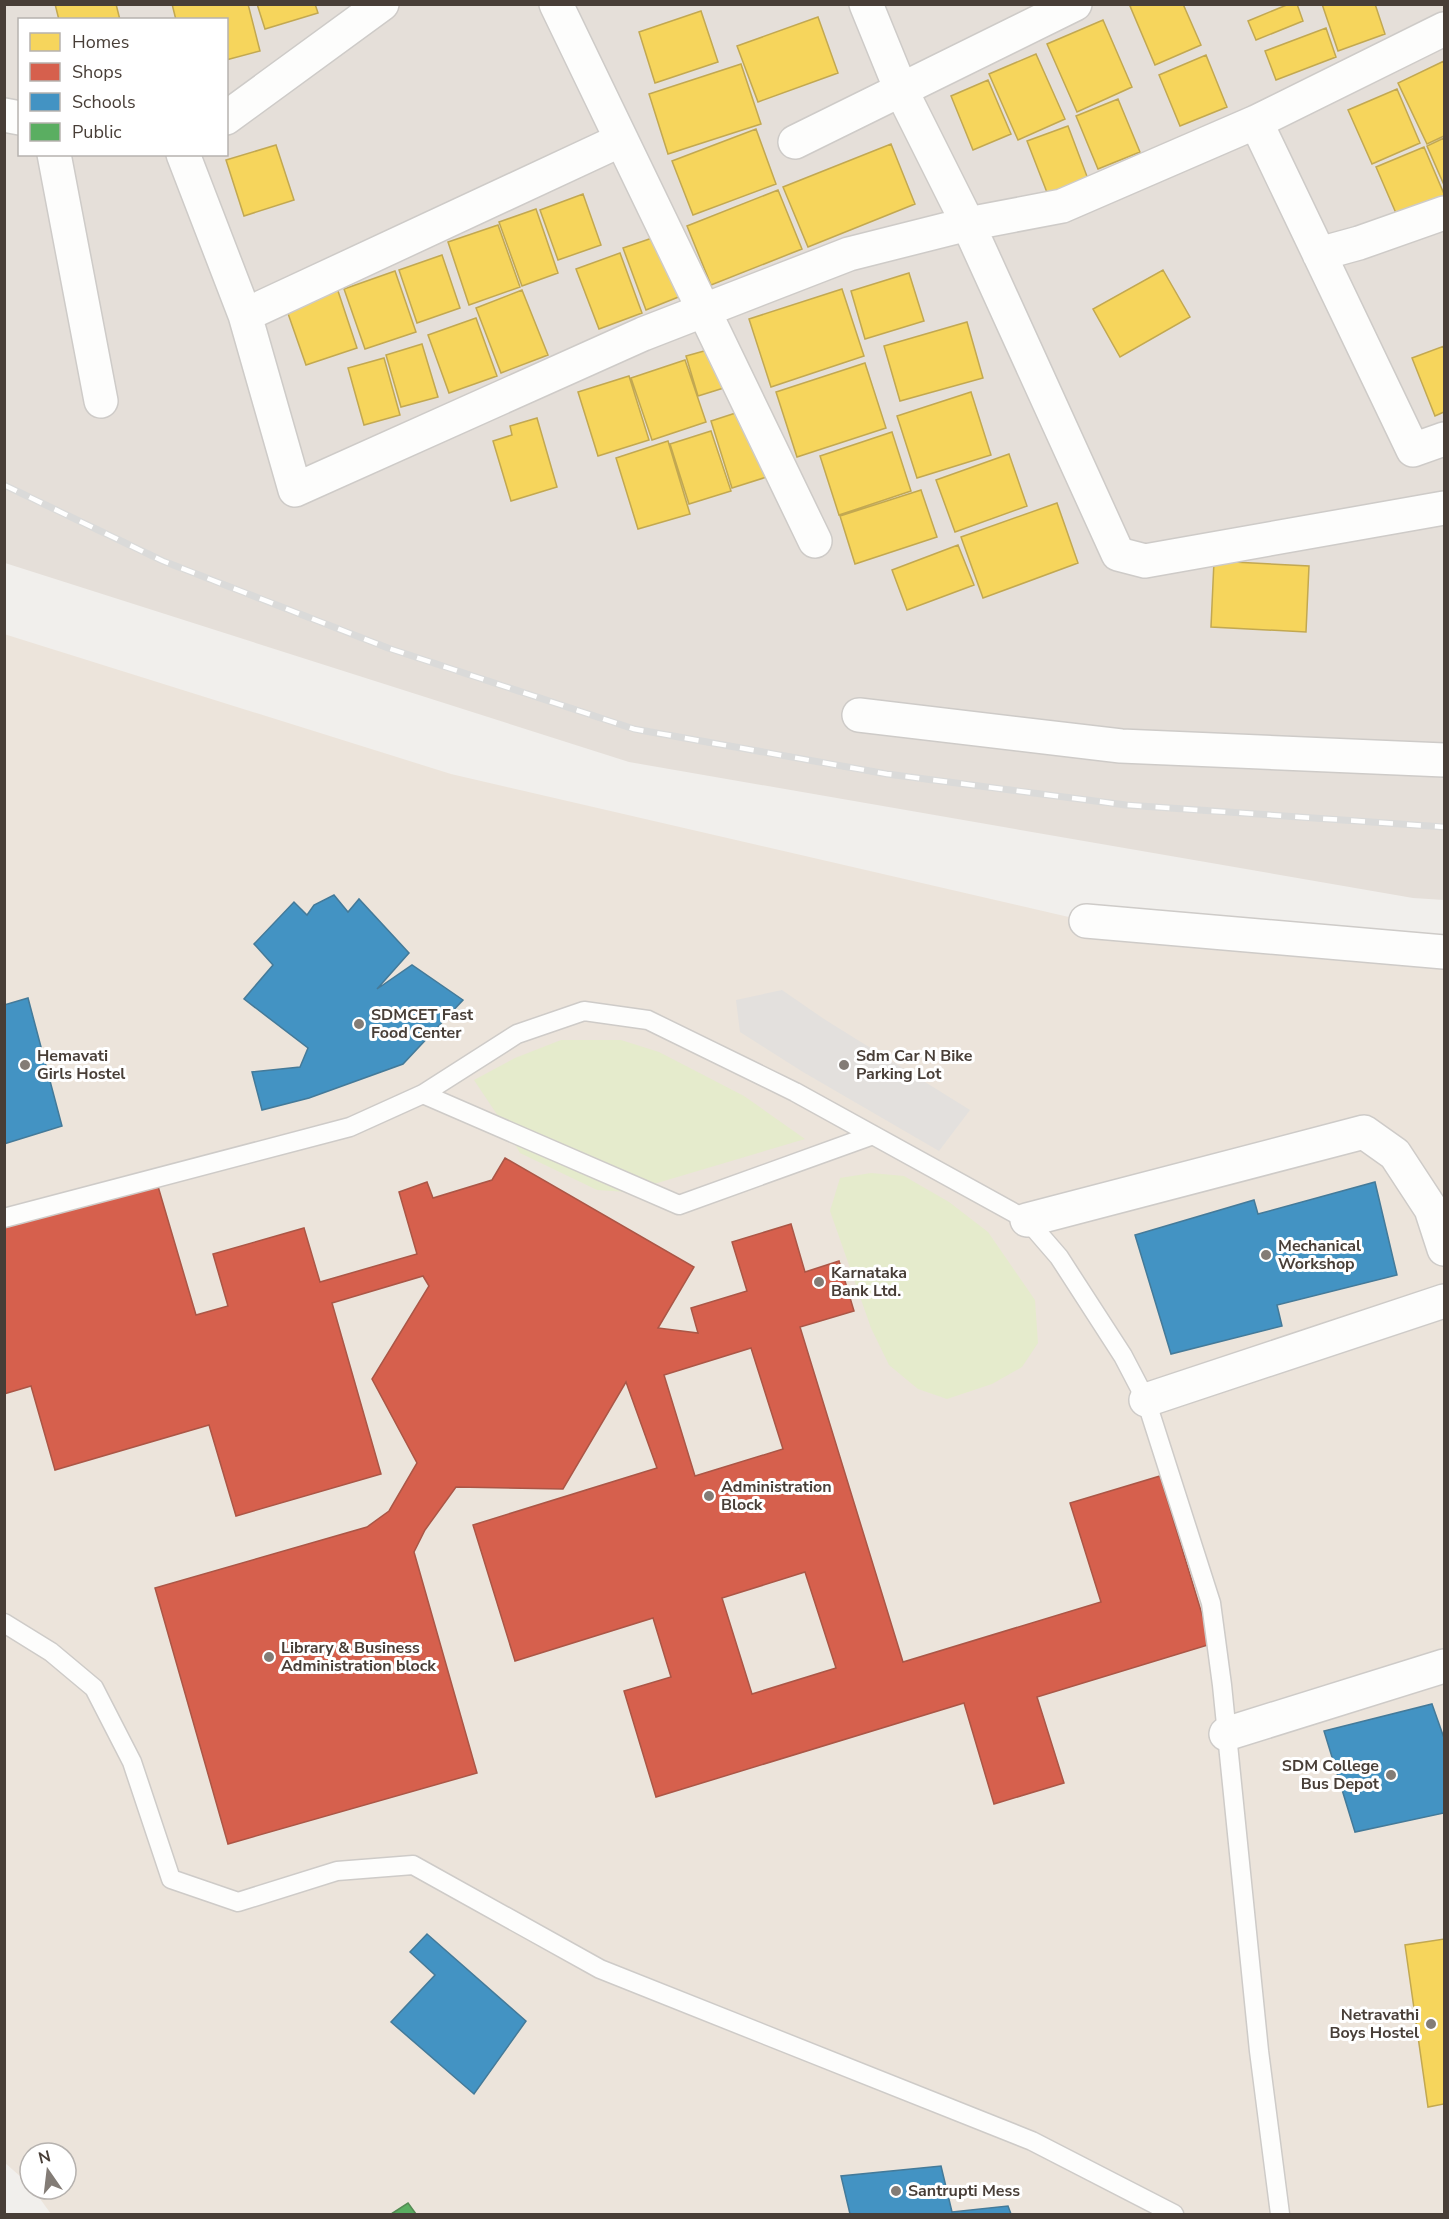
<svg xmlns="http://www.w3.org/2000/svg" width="1449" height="2219" font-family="'Nunito Sans',sans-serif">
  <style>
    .residential { fill: #e5dfd9; fill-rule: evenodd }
    .education { fill: #ece4db }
    .green { fill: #e5ebcc }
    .parking { fill: #e3e0dd }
    .homes { fill: #f6d55c; stroke: #c2a851; stroke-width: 1.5 }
    .shops { fill: #d6604d; stroke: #ab5646; stroke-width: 1.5; fill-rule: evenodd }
    .schools { fill: #4393c3; stroke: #447a99; stroke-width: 1.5 }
    .public { fill: #5aae61; stroke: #558c54; stroke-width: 1.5 }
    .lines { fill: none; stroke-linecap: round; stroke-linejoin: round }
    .service-casing { stroke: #cecbc8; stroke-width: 21 }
    .minor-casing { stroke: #cecbc8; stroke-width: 36 }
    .service { stroke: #fdfdfc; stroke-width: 18 }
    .minor { stroke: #fdfdfc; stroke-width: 33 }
    .rail-casing { stroke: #dadad9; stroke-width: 7 }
    .rail { stroke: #fff; stroke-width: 4.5; stroke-dasharray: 14; stroke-linecap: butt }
    .poi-dot { fill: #837c76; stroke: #fff; stroke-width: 2 }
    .labels { text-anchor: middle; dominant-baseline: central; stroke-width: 6; stroke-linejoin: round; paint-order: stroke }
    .poi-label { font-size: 16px; font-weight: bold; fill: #483e37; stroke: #fff; text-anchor: start }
  </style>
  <rect width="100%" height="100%" fill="#f1efec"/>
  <path class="residential" d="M5,5H1444V900L1413,898L629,762L5,563ZM20,20H226V154H20Z"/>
  <path class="education" d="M4,634L451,774L1086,921L1444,962V2214H51L33,2189H66V2153H30V2185L4,2162Z"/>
  <path class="green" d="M561,1040H621L659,1052L744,1096L805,1139L627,1192L597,1190L520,1153L502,1122L474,1080L515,1058Z
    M871,1173L904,1176L949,1202L988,1232L1035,1300L1038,1343L1022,1367L992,1384L947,1399L918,1389L889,1365L871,1328L830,1211L840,1178Z"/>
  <path class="parking" d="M782,990L824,1019L970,1110L939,1151L803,1072L740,1032L736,1000Z"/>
  <path class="homes" d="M55,4H116L120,20H59Z
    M172,4H248L260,51L226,60V20H176Z
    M257,4H315L318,13L265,29Z
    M1134,4H1183L1201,45L1155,65L1130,6Z
    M1289,4H1297L1303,21L1256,40L1248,21Z
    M1322,4H1375L1385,34L1338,51Z
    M701,11L718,62L655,83L639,32Z
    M818,17L838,73L758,102L737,46Z
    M1103,20L1132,87L1077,112L1047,44Z
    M1326,28L1336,57L1276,80L1265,51Z
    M1036,54L1065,119L1018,140L989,74Z
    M1206,55L1227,107L1180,126L1159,75Z
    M1444,61V136L1427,144L1398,83Z
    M741,64L761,124L668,154L649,94Z
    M988,80L1011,134L973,150L951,96Z
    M1397,89L1420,143L1372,164L1348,110Z
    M1118,99L1140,152L1098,169L1076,116Z
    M1068,126L1088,179L1048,195L1027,141Z
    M756,129L776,184L693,215L672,161Z
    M1444,138V185L1427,146Z
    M891,144L915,204L808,247L783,187Z
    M276,145L294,200L244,216L226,160Z
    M1424,147L1444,194V208L1402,227L1376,167Z
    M778,190L802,249L711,285L687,226Z
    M583,194L601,245L558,260L540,210Z
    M536,209L558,273L522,286L499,222Z
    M498,225L520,287L469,305L448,242Z
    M664,234L686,294L646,310L623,248Z
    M620,253L642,313L599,329L576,269Z
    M442,255L460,308L417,323L399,270Z
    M1163,270L1190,317L1120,357L1093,309Z
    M395,271L416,332L365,349L344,289Z
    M909,273L924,321L865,339L851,291Z
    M337,288L357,348L306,365L285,305Z
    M842,289L864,356L771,387L749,319Z
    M522,290L548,355L501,373L476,308Z
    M476,318L497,376L449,393L428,335Z
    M967,322L983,378L900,401L884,346Z
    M422,344L438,397L401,407L386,355Z
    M1444,346V412L1435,416L1412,358Z
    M715,348L727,387L698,396L686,356Z
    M384,358L400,415L364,425L348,368Z
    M685,360L706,422L652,440L631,378Z
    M865,363L886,428L797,457L776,392Z
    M629,376L649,440L598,456L578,392Z
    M971,392L991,455L917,478L897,416Z
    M751,408L773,475L732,488L711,421Z
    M537,418L557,487L511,501L493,441L512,435L510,426Z
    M711,431L731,491L689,504L670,444Z
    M892,432L911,491L839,515L820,456Z
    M668,441L690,514L638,529L616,458Z
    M1009,454L1027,506L955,532L936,480Z
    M921,490L937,537L855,564L840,516Z
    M1057,503L1078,563L983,598L961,537Z
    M958,545L974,585L907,610L892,570Z
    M1214,561L1309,566L1306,632L1211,627Z
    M1444,1939V2104L1428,2107L1405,1945Z"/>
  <path class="shops" d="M505,1158L694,1267L658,1328L698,1333L691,1308L747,1291L732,1242L791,1224L805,1272L839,1261L854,1311L800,1327L903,1662L1101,1602L1070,1503L1160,1476L1211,1644L1037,1697L1064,1783L994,1804L964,1703L656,1797L624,1691L671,1677L653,1618L515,1661L473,1525L657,1468L626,1382L563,1489L456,1487L425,1530L414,1552L477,1773L228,1844L155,1588L367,1527L389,1511L417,1463L372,1379L429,1286L423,1276L332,1303L381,1474L236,1516L209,1425L55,1470L31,1386L4,1394V1227L157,1183L196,1315L228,1306L213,1254L304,1228L320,1282L417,1254L399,1192L427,1182L433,1198L492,1180ZM751,1348L783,1449L695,1476L664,1375ZM805,1572L836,1668L752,1694L722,1598Z"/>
  <path class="schools" d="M334,895L348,912L359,899L409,953L377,989L412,965L463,1000L403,1064L309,1098L262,1110L252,1072L300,1067L308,1048L244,999L273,965L254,944L294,902L307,915L314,905Z
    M28,998L62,1126L4,1144V1005Z
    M1375,1182L1397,1275L1277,1305L1282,1326L1171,1354L1135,1235L1254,1200L1258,1214Z
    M1432,1704L1444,1738V1813L1355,1832L1324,1731Z
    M427,1934L526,2021L474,2094L391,2022L435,1975L410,1952Z
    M941,2166L952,2212L1008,2206L1011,2214H850L841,2176Z"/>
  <path class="public" d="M408,2203L416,2214H391Z"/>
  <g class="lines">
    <defs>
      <path id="service" d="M423,1094L679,1205L873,1135
        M4,1218L350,1127L423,1094L517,1034L584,1011L648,1020L795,1092L1027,1220L1059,1257L1123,1356L1146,1400L1211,1603L1222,1685L1259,2051L1280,2214
        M4,1623L51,1652L94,1688L132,1762L171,1879L238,1902L337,1871L413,1865L600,1969L1032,2141L1174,2214"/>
      <path id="minor" d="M556,4L815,541
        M866,4L901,90L968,224L1118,554L1145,561L1444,508
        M4,115L20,118
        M226,118L382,4
        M1256,122L1413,450L1444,439
        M795,142L1075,4
        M54,154L101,401
        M183,154L245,315L295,490L643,334L849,254L968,224L1062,206L1256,122L1444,29
        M1319,254L1359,243L1444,213
        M245,315L621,140
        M859,715L1121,746L1444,760
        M1086,921L1444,952
        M1027,1220L1364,1132L1395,1154L1431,1209L1444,1249
        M1146,1400L1444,1301
        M1226,1734L1444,1666"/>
    </defs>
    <use href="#service" class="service-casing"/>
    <use href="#minor" class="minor-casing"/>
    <use href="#service" class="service"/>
    <use href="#minor" class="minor"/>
    <defs>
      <path id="rail" d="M4,485L163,561L388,648L634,729L887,774L1126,805L1444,827"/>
    </defs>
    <use href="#rail" class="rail-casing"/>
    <use href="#rail" class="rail"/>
  </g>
  <g class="poi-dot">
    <circle cx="359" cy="1024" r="6"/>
    <circle cx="25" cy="1065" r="6"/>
    <circle cx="844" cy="1065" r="6"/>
    <circle cx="1266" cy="1255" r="6"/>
    <circle cx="819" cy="1282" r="6"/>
    <circle cx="709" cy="1496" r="6"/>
    <circle cx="269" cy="1657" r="6"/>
    <circle cx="1391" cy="1775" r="6"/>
    <circle cx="1431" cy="2024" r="6"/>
    <circle cx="896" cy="2191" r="6"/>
  </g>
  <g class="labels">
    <g class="poi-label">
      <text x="371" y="1015">SDMCET Fast<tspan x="371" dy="18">Food Center</tspan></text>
      <text x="37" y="1056">Hemavati<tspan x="37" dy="18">Girls Hostel</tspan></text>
      <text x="856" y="1056">Sdm Car N Bike<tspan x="856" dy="18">Parking Lot</tspan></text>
      <text x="1278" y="1246">Mechanical<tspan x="1278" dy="18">Workshop</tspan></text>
      <text x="831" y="1273">Karnataka<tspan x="831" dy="18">Bank Ltd.</tspan></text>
      <text x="721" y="1487">Administration<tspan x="721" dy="18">Block</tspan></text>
      <text x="281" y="1648">Library &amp; Business<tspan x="281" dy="18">Administration block</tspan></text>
      <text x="1379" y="1766" text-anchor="end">SDM College<tspan x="1379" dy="18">Bus Depot</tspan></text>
      <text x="1419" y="2015" text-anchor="end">Netravathi<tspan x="1419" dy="18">Boys Hostel</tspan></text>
      <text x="908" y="2191">Santrupti Mess</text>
    </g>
  </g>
  <rect width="1449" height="2219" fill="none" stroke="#483e37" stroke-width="12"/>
  <rect x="18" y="18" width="210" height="138" fill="#ffffff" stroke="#b6b2af" stroke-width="1.5"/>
  <rect x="30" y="33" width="30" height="18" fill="#f6d55c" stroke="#b6b2af" stroke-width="1.5"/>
  <text x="72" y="48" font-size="18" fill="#483e37">Homes</text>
  <rect x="30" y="63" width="30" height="18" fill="#d6604d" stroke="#b6b2af" stroke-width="1.5"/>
  <text x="72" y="78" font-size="18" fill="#483e37">Shops</text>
  <rect x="30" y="93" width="30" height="18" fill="#4393c3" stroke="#b6b2af" stroke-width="1.5"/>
  <text x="72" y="108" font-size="18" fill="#483e37">Schools</text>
  <rect x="30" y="123" width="30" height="18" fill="#5aae61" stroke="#b6b2af" stroke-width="1.5"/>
  <text x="72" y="138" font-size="18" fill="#483e37">Public</text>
  <g transform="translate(48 2171) rotate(346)"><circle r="28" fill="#ffffff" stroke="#b6b2af" stroke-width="1.5"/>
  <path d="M0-4.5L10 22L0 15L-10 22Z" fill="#837c76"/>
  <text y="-9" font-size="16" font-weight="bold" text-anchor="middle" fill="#483e37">N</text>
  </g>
</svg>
